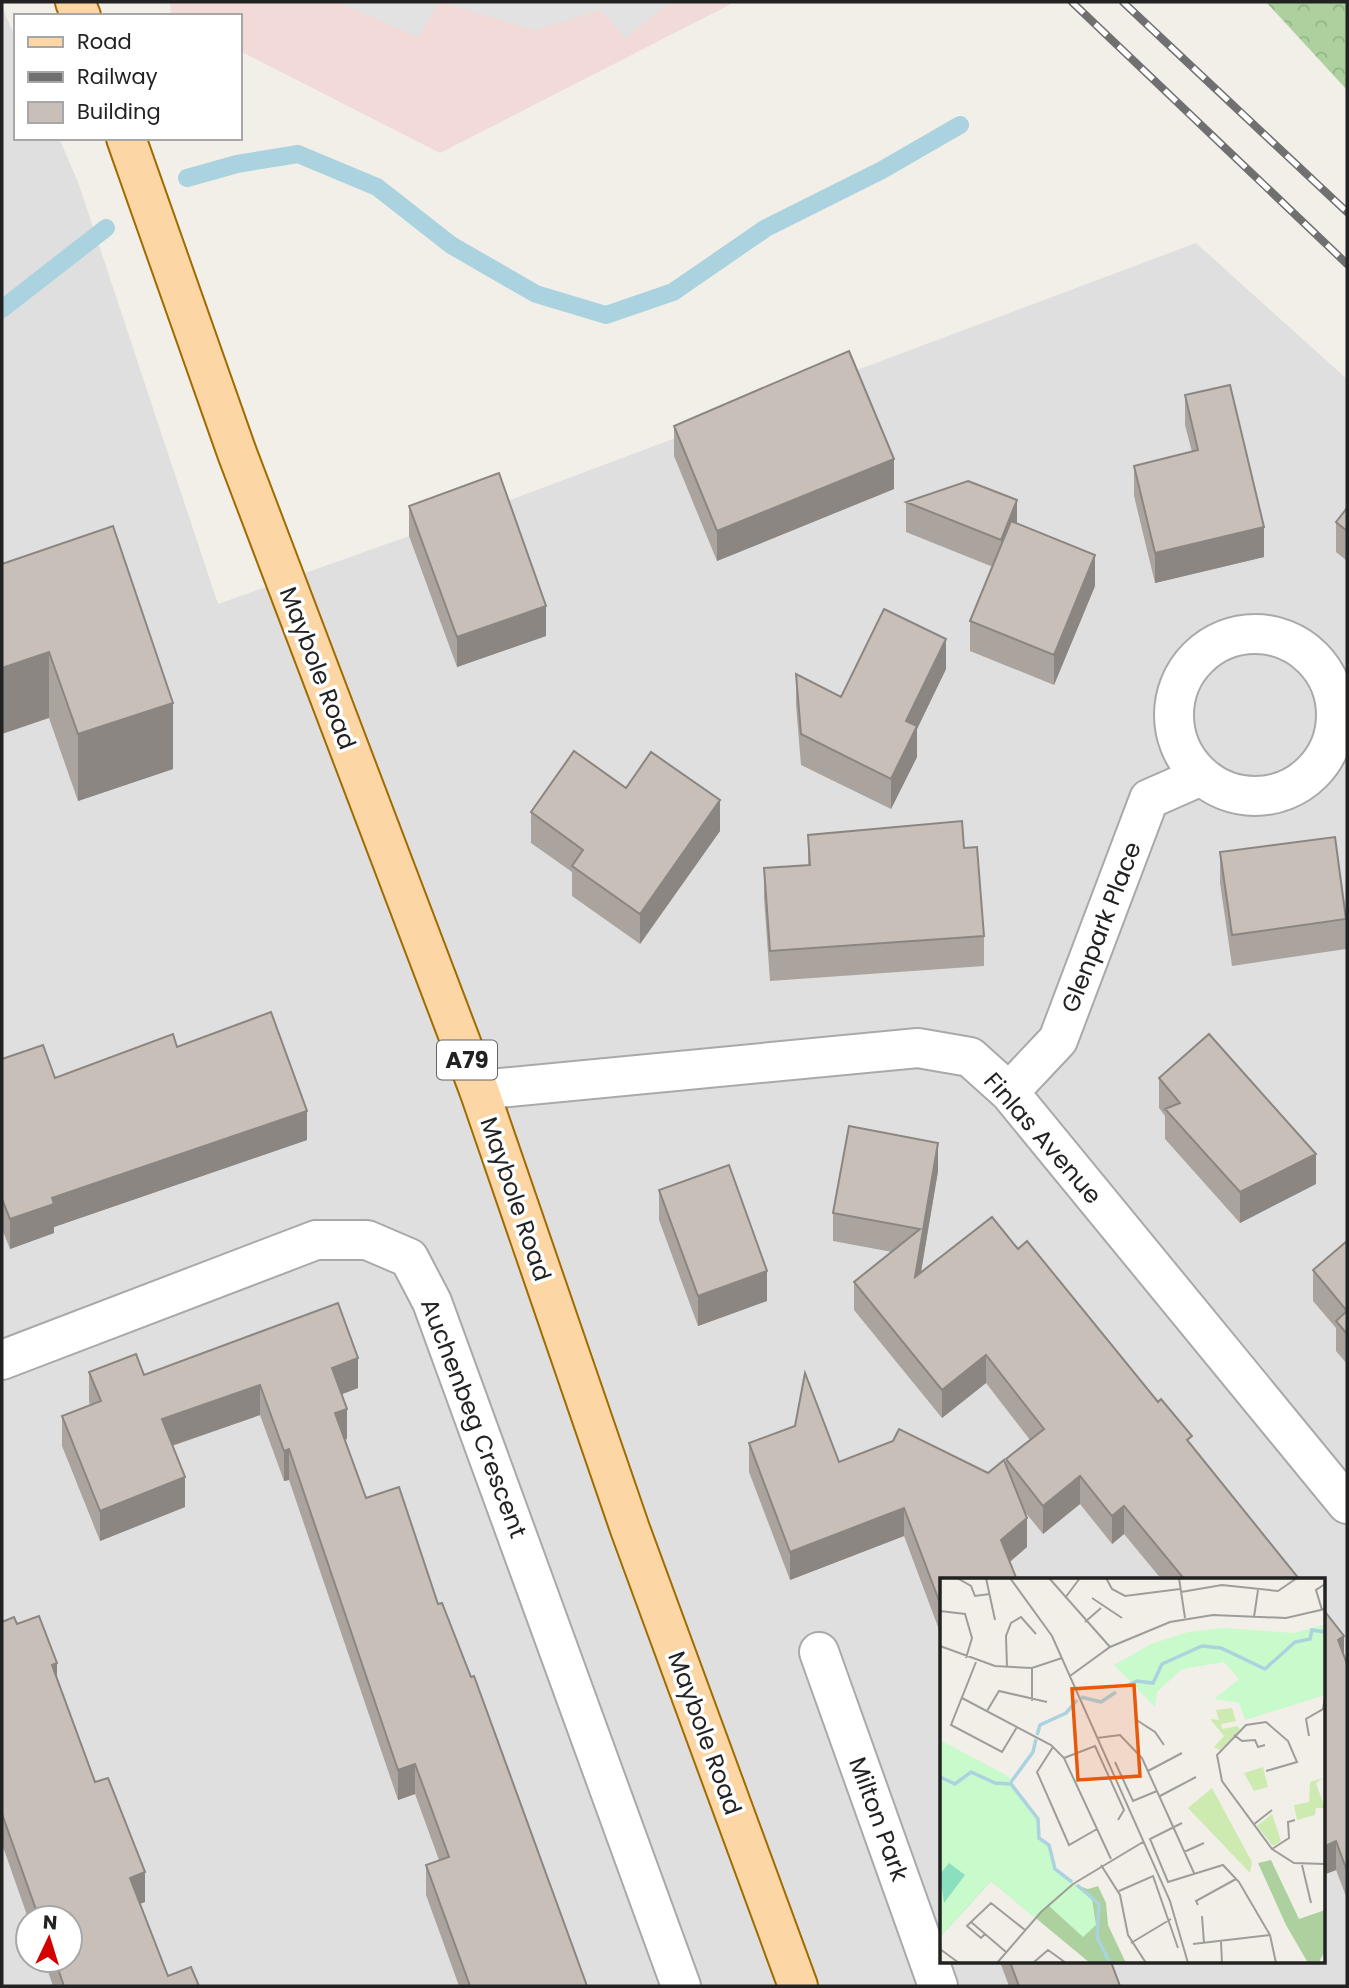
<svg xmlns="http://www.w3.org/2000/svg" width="1349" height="1988" font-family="Poppins,sans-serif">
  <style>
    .residential { fill: #e0dfdf; fill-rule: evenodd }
    .commercial { fill: #f2dad9 }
    .forest { fill: url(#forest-crowns) }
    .parking { fill: #e2e2e2 }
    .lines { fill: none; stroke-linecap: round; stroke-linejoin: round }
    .stream { stroke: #aad3df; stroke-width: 18 }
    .street-casing { stroke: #a9a9a9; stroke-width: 42 }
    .primary-casing { stroke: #a06b00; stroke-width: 42 }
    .street { stroke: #fff; stroke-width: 38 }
    .primary { stroke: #fcd6a4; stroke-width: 38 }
    .rail-casing { stroke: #707070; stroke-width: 8 }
    .rail { stroke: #fff; stroke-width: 5; stroke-dasharray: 16; stroke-linecap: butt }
    .wall { fill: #aba49e }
    .shaded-wall { fill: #8b8681 }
    .building { fill: #c7bfb8; stroke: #8b8681; stroke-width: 2 }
    .labels { text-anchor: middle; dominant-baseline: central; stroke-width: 7; stroke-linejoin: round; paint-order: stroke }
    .shield { fill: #fff; stroke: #646464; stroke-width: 2 }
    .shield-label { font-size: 23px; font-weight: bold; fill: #222 }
    .street-label { font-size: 24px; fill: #222; stroke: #fff }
    .inset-river { fill: none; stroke: #aad3df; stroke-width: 3.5 }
    .inset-road { fill: none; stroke: #9f9d99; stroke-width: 2 }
    .view { fill: #e8590c; fill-opacity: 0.15; stroke: #e8590c; stroke-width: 3.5 }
    .inset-edge { fill: none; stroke: #222; stroke-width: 3.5 }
  </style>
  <defs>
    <pattern id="forest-crowns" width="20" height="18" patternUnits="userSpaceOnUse" patternTransform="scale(1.75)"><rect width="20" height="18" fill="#add19e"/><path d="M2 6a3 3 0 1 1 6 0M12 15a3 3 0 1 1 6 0" fill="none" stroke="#95b388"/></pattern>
  </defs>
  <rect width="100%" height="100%" fill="#f2efe9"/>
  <path class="residential" d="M2,7L16,39V138H59L78,182L218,604L499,504L1196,243L1347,379V1986H2ZM941,1580H1323V1962H941ZM28,1918H70V1960H28Z"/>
  <path class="commercial" d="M170,2H735L440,153L240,51V16H171Z"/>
  <path class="forest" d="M1266,2H1347V90Z"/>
  <path class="parking" d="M337,2H671L625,38L601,10L535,30L440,2L418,37Z"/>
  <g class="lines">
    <path class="stream" d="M187,178L237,164L298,154L377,187L451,245L536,294L606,315L673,292L766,228L882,170L960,125
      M2,309L106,228"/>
    <defs>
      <path id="street" d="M1174 715a81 81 0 1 1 162 0a81 81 0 1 1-162 0Z
        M479,1090L918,1048L970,1057L1009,1092L1347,1504
        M1009,1092L1058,1040L1149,799L1201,776
        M2,1360L316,1240H367L409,1258L432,1302L681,1986
        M819,1652L938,1986"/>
      <path id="primary" d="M75,2L81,16
        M126,138L237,453L479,1090L630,1529L798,1986"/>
    </defs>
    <use href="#street" class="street-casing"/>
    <use href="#primary" class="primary-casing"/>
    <use href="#street" class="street"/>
    <use href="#primary" class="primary"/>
    <defs>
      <path id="rail" d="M1072,2L1347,264
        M1123,2L1347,212"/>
    </defs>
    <use href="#rail" class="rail-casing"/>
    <use href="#rail" class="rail"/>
  </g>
  <path class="wall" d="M1185,395L1264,557L1155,583L1134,496V466L1192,452L1185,425Z
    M674,426L894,489L717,561L674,456Z
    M906,502L1017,524L1095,586L1054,685L970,651V621L993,567L906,532Z
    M409,506L546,636L457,667L409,536Z
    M1347,508V561L1336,552V522Z
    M2,564L173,769L78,801L49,718Z
    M946,669L917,729V757L891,809L801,765L796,705V674L841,697Z
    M626,788L720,831L640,944L572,896V872L531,843V812Z
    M808,835L964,848L984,936V966L770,981L764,898V868L808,865Z
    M1220,852L1346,919V949L1232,966L1220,883Z
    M177,1047L307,1140L54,1227V1233L10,1249L2,1229V1059L55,1078Z
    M1159,1078L1316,1184L1240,1223L1165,1139V1116L1159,1108Z
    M938,1171L921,1273L1018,1249L1192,1445L1300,1580H1162L1124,1534L1112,1544L1080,1504L1043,1534L1025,1512L1027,1547L1010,1562L941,1580V1635L904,1536L790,1580L749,1472V1443L839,1462L988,1473L1006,1464V1459L1030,1440L986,1383L942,1418L854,1310V1282L892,1252L833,1241V1213Z
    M659,1190L767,1301L698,1326L659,1220Z
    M1347,1241V1364L1336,1351V1328L1313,1301V1270Z
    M89,1372L358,1388L342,1394L347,1439L345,1440L366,1498L438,1604L587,1986H459L426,1895V1865L439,1860L415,1794L398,1800L289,1480L284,1481L260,1415L172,1446L185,1507L100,1541L62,1446V1416L90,1405L89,1402Z
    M1323,1609L1347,1664V1899L1336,1870L1323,1875Z
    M2,1622L17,1624L57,1679L95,1782L145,1902L140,1904L168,1976L199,1986H53L44,1960H70V1918H28L2,1844Z
    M1000,1962H1111L1120,1986H1009Z"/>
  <path class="shaded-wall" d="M894,459V489L717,561V531Z
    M1017,500V531L1001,570V540Z
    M1264,527V557L1155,583V553Z
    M1095,555V586L1054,685V655Z
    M546,606V636L457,667V637Z
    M946,639V669L917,729V757L891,809V779L906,721Z
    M49,652V718L2,734V668Z
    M173,703V769L78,801V734Z
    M720,800V831L640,944V914Z
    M307,1111V1140L54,1227V1233L10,1249V1219L52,1198Z
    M938,1143V1171L915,1306V1277Z
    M1316,1154V1184L1240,1223V1192Z
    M767,1271V1301L698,1326V1296Z
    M986,1355V1383L942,1418V1390Z
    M358,1358V1388L332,1398V1368Z
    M260,1385V1415L162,1449V1419Z
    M347,1409V1439L335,1443V1413Z
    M289,1449V1480L284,1481V1451Z
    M1080,1476V1504L1043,1534V1506Z
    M185,1477V1507L100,1541V1511Z
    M1124,1506V1534L1112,1544V1516Z
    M904,1508V1536L790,1580V1552Z
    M1027,1518V1547L1001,1569V1540Z
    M1344,1636V1664L1338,1640Z
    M57,1663V1693L52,1665Z
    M415,1764V1794L398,1800V1770Z
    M1336,1841V1870L1323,1875V1847Z
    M145,1872V1902L130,1907V1878Z"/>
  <path class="building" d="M849,351L894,459L717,531L674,426Z
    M1230,385L1264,527L1155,553L1134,466L1198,450L1185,395Z
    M499,473L546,606L457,637L409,506Z
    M968,481L1017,500L1001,540L906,502Z
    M1347,508V531L1336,522Z
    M1011,521L1095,555L1054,655L970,621Z
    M113,526L173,703L78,734L49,652L2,668V564Z
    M884,609L946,639L906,721L917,726L891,779L801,734L796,674L841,697Z
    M574,751L626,788L651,752L720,800L640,914L572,866L583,850L531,812Z
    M962,821L964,848L977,847L984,936L770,951L764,868L810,865L808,835Z
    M1335,837L1346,919L1232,935L1220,852Z
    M271,1012L307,1111L52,1198L54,1204L10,1219L2,1199V1059L43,1045L55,1078L173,1034L177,1047Z
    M1209,1034L1316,1154L1240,1192L1165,1109L1180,1103L1159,1078Z
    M849,1126L938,1143L915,1277L992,1217L1018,1249L1027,1241L1158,1402L1161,1399L1192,1436L1187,1440L1300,1580H1185L1124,1506L1112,1516L1080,1476L1043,1506L1006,1459L1044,1429L986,1355L942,1390L854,1282L920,1229L833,1213Z
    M729,1165L767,1271L698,1296L659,1190Z
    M1347,1241V1334L1336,1321L1347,1311L1313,1270Z
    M338,1303L358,1358L332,1368L347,1409L335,1413L366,1498L399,1487L438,1604L442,1603L471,1677L474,1676L587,1986H470L426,1865L449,1857L415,1764L398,1770L289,1449L284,1451L260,1385L162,1419L185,1477L100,1511L62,1416L101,1401L89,1372L136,1354L144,1375Z
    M805,1373L839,1462L893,1441L899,1429L988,1473L1004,1460L1027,1518L1001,1540L1017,1580H941V1606L904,1508L790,1552L749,1443L795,1426Z
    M1323,1609L1344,1636L1338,1640L1347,1664V1871L1336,1841L1323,1847Z
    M39,1616L57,1663L52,1665L95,1782L108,1778L145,1872L130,1878L168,1976L191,1967L199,1986H64L55,1960H70V1918H39L2,1814V1622L14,1617L17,1624Z
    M1010,1962H1111L1120,1986H1019Z"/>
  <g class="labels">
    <rect class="shield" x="437" y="1040.5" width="60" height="39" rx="5"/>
    <g class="shield-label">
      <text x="467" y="1060">A79</text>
    </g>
    <g class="street-label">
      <text transform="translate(318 668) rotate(69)">Maybole Road</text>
      <text transform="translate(1101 927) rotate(-69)">Glenpark Place</text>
      <text transform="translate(1043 1138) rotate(49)">Finlas Avenue</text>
      <text transform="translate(516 1199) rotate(71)">Maybole Road</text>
      <text transform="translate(474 1418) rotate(69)">Auchenbeg Crescent</text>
      <text transform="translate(705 1733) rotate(70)">Maybole Road</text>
      <text transform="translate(879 1819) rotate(70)">Milton Park</text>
    </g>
  </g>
  <g transform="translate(940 1578)">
    <rect width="385" height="385" fill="#f2efe9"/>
    <path d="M292,130L296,143L281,146L282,151L298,148L300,152L280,172L274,169L284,158L270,141L279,142L276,132ZM323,189L328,209L314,213L304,195ZM383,200L376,205L385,230H376L375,237L357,242L354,227L369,224L370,204ZM272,210L312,284L310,295L248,230ZM332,236L341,263L333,268L317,248Z" fill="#cdebb0"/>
    <path d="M0,234L9,247L133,306L148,311L158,308L166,325L168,347L186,385H150L51,303L0,359ZM331,282L359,341L385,332V372L379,385H368L346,347L318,285Z" fill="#add19e"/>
    <path d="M385,46V117L305,142L299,125L274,121L299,101L284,84L242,91L217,114L215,129L174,87L211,66L248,54L284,50L355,55ZM0,162L68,198L97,242L99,260L108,267L115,291L152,321L156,347L143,359L108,327L95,340L51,303L0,359Z" fill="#c8facc"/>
    <path d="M9,285L25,297L4,325L0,296Z" fill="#88e0be"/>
    <path class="inset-river" d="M186,108L197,103L213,105L222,86L262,68L281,70L325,91L355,64L370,61L372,52L385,54M141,119L161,124L176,114M97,157L100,147L126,135L137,122M0,199L15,206L31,194L55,205L71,206L98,241L99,260L109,267L115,291L132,304M71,204L93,174L96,161M137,307L159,326L157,359L170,385"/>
    <path class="inset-road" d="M17,0L31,8L35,18L50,16M46,0L55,42M70,0L112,58L230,323L248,385M109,0L170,69M166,0L172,11L185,18L240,11M239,0L245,40M241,14L282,7L338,13L357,0M125,20L140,0M152,20L182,40M382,32L376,12L385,6M0,33L25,36L32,60L26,80M314,39L318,12M145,44L161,30M0,68L55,88L92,90L122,80M36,84L11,147L62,174L77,149M67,90L66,58L71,45L81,39L96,56M92,90V123M130,98L170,69L230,44L273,37L346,40L385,31M22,120L111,167L124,180L171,281M47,133L59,113L107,124M195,141L215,154L224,167M294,157L302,163L315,162L318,169L325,167M369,158L366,141L383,131L385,120M157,160L180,157L202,180L254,295M113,169L97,194L129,267L157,251M124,180L155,168L184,232L178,242M175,184L193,223L217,213M208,193L242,175M326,193L357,184L348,163L326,144L306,147L277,177L282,203L332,271L354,285L385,286M220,218L256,199M242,245L210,261L228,304L283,287L299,304L330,357L336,385M313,247L332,232M332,271L349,260L348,244L355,242M244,274L264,265M161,287L180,317L188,357L206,385M362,287L371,325M179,313L213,298L238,370M258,327L256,323L296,301M262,338L264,365M31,344L27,348L41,360L45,356M281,364L282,385M191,365L231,341M253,366L330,357M0,371L19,385M66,374L31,344L51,325L85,352M57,385L101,334L133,306L203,264M93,385L108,372L126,385"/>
    <path class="view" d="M194,107L200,198L138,202L132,111Z"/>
    <rect width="385" height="385" class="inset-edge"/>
  </g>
  <rect width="1349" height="1988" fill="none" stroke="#222222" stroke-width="7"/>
  <rect x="14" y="14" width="228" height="126" fill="#ffffff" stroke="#a7a7a7" stroke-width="2"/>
  <rect x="28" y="37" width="35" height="10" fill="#fcd6a4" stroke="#a7a7a7" stroke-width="2"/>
  <text x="77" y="49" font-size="21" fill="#222222">Road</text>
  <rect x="28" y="72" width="35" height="10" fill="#707070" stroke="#a7a7a7" stroke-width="2"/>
  <text x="77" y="84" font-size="21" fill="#222222">Railway</text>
  <rect x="28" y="102" width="35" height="21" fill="#c7bfb8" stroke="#a7a7a7" stroke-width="2"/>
  <text x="77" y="119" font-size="21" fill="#222222">Building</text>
  <g transform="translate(49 1939) rotate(4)"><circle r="33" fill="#ffffff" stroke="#a7a7a7" stroke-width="2"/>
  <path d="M0-5L12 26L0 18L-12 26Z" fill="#d40000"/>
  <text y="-10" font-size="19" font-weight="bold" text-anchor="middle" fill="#222222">N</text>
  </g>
</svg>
